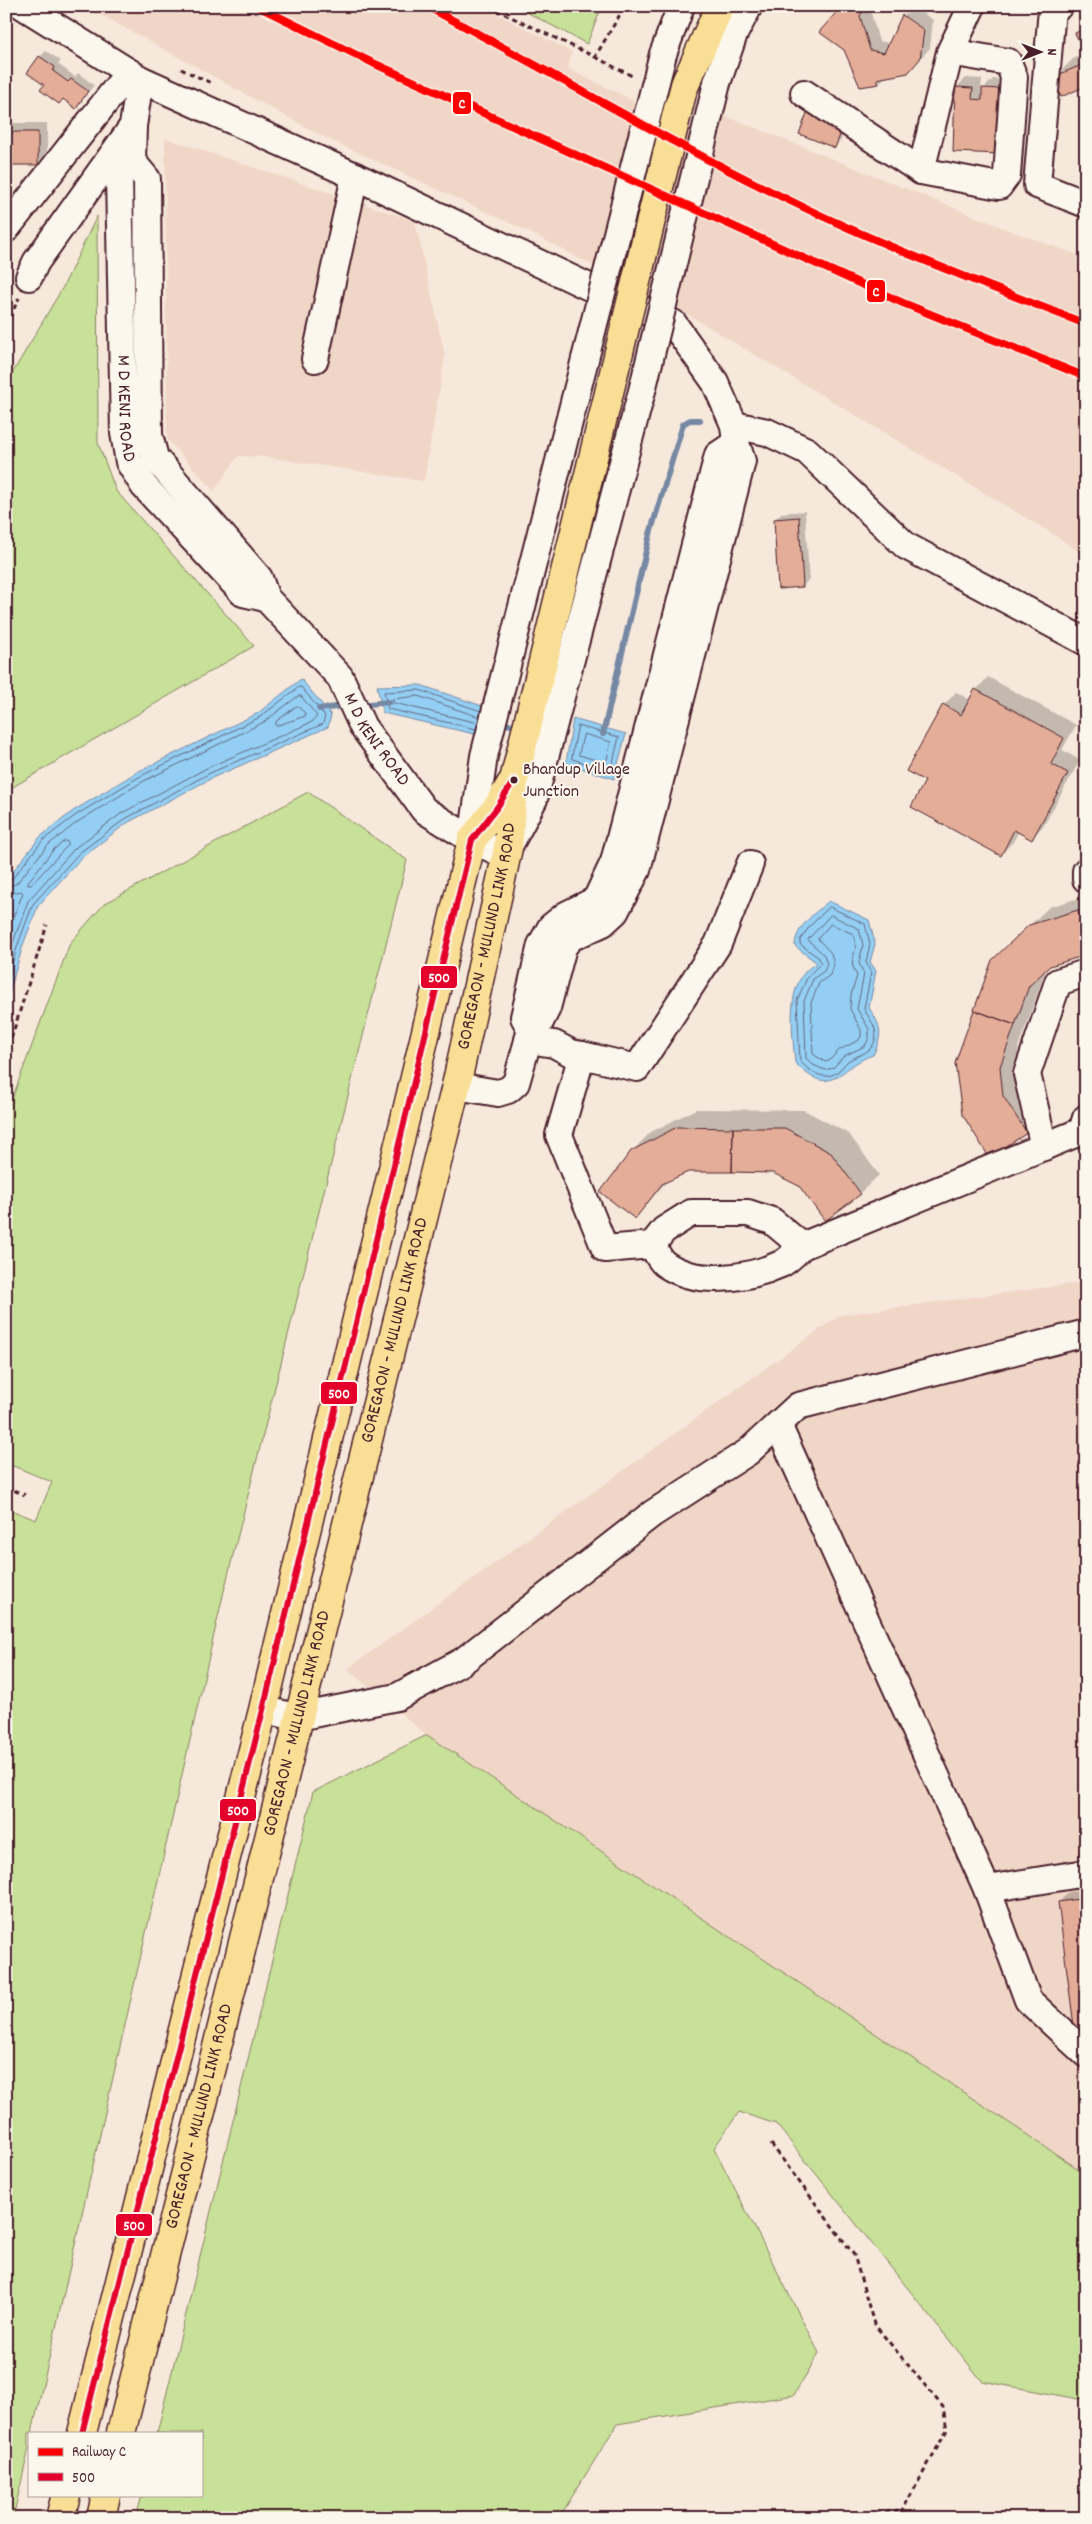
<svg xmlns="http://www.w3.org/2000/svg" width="1092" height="2524" font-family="Dekko,sans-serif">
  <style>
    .built { fill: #f0d6c7 }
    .green { fill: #c7e198; stroke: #888062 }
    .water { fill: #93cff4; stroke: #7689a4 }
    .shadow { fill: #0003 }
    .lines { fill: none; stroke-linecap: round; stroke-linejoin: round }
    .shore { stroke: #67657b; stroke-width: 1 }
    .stream { stroke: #7689a4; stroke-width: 6 }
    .building { fill: #e3ad98; stroke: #4a1f2b }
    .minor-casing { stroke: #4a1f2b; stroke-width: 30 }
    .major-casing { stroke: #4a1f2b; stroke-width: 31 }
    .path { stroke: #4a1f2b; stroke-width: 3; stroke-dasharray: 5 4; stroke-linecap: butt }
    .minor { stroke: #fbf7ec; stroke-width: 26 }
    .major { stroke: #f9df96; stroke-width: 28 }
    .minor-bridge-casing { stroke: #4a1f2b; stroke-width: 30; stroke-linecap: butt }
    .major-bridge-casing { stroke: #4a1f2b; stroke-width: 31; stroke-linecap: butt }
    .minor-bridge { stroke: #fbf7ec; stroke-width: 26 }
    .major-bridge { stroke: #f9df96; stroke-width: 28 }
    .bus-1-casing { stroke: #fbf7ec; stroke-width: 10 }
    .bus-1 { stroke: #e4002b; stroke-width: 6 }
    .rail-1-casing { stroke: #fbf7ec; stroke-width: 11 }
    .rail-1 { stroke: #f00; stroke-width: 8 }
    .bus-dot { fill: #4a1f2b; stroke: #fbf7ec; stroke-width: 2 }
    .labels { text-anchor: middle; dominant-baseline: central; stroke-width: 4; stroke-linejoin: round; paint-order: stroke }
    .bus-label { font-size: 18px; fill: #4a1f2b; stroke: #fbf7ec; text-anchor: start }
    .street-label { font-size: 19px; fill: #4a1f2b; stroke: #fbf7ec }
    .line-badge { stroke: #fbf7ec; stroke-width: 2 }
    .badge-label { font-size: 14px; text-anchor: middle; font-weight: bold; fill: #fff }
  </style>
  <rect width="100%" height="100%" fill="#f6e8db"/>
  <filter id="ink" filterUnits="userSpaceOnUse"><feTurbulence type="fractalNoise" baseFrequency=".02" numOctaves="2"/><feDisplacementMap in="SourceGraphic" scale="10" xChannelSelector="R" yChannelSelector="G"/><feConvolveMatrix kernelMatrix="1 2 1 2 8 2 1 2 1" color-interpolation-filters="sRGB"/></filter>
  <g filter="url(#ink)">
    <path class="built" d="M85,6H482L572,52L568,69L694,130L704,107L1016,233L1086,258V557L1061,539L692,317L525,230L322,136Z
      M165,138L415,221L445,356L424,481L265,457L238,456L214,491L167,439Z
      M1086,1282V2174L427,1735L347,1669L840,1315Z"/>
    <path class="green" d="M515,6H602L587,44Z
      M97,216L98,443L116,491L254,646L6,791V384L63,287Z
      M308,792L407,860L223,1595L32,2433H29V2448L13,2518H6V1508L36,1520L52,1482L6,1463V1115L70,943L104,904Z
      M427,1735L1086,2174V2397L1078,2399L982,2381L776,2124L739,2112L714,2148L819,2353L794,2395L617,2424L559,2518H136L142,2495H201V2433H157L313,1792Z"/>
    <path class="water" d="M301,679L331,715L328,727L212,778L127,823L82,857L38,906L23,945L6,1004V880L40,837L73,811L137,772L258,713Z
      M420,685L503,713L496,739L383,713L377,686Z
      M573,719L626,734L614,779L566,763Z
      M829,901L869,920L875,944L870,962L876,971L869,1008C882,1027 883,1034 873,1055C837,1067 833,1101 795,1063C793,1033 783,979 817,963L795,946C795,927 816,912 829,901Z"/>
    <path class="shadow" d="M844,6H869L879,41L890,43L903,16L913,7L933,20L930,48L908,72L886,76L879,83Z
      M1086,24V85L1055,77L1073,59L1085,53L1077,33Z
      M46,51L61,61L58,64L75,77L78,73L94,85L76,107L45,85L40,57Z
      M966,78L982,79L981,91L993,79L1010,80L1008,143L956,88Z
      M850,115L841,140L835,146L801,134Z
      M6,123H47V154L37,163L6,164Z
      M805,511L809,579L803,586L775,519L781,513Z
      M988,677L1076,725L1062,750L1080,760L1044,825L1032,838L1019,831L1013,842L1000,855L927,781L944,705L956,692L970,700L976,690Z
      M1086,896V953L1047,967L1018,1048L1021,1077L1045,1113L1026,1132L990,1156L1012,942L1049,907Z
      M696,1109L804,1110L849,1134L879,1175L860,1193L800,1185L774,1171L687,1170L668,1180L635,1217L632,1151L651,1132Z
      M1086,1890V2039L1059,1902L1069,1892Z"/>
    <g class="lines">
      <path class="shore" d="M297,706L305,713V716L276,726V722Z
        M478,723L394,703L392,699L418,696L479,717
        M578,726L619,737L611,771L572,759Z
        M476,729L388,709L384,692L419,690L481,711
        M584,734L611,742L606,763L579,755Z
        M65,841L68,842V845L31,885H28V882L53,850Z
        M6,881L12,879L43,840L76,815L139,777L260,717L299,687H301L325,716L323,724L210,773L125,819L79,853L33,904L18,944L6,985
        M6,887L16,884L48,845L79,821L142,782L264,722L298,696H301L317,716L312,722L207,768L122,813L75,848L28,901L6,962
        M6,895L21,891L23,893L6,935
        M830,907L865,924L870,944L866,962L871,973L864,1008C868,1019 879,1027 875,1040C871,1054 859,1054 848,1061C844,1064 842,1069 837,1072C824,1082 809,1071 800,1061L797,1000L808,976L821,963L819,958L800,944V940L810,926Z
        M831,915L859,929L863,945L859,963L864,974L857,1009L869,1029V1038L865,1046L844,1056L833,1068L825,1070L813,1065L806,1058L804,1001L813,979L824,971L827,964L824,955L808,940Z
        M831,924L853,934L856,945L852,964L857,976L851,995L850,1009L861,1030V1036L859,1040L839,1050L829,1061L825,1062L813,1054L811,1003L819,983L830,975L834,964L831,953L818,939Z"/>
      <path class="stream" d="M359,705L389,702
        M319,709L346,706
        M498,722L520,727
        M603,734L650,534L683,424L690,420H700"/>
    </g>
    <path class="building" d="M842,6H866L860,16L870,50L884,53L902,15L924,30L920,59L908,73L877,79L879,84L860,87L844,50L819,32Z
      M1086,28V57L1075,33Z
      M39,56L55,67L53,71L68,82L71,79L88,91L76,109L63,99L59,104L40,90L44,85L27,73Z
      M1086,63V86L1061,97L1053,77Z
      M955,87L973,88L972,99L982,100V88L1001,89L999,154L953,152Z
      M809,108L845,122L835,148L799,134Z
      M6,132H38V165H6Z
      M799,517L803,587L778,589L774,519Z
      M975,689L1064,738L1051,764L1068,773L1032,840L1014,830L1001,856L911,807L925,781L906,771L943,704L961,715Z
      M1078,910L1086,934V955L1050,966L1029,986L1015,1025L974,1010L992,960L1029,925Z
      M974,1010L1015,1025L1000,1067L1003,1096L1027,1133L989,1157L962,1114L955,1063Z
      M677,1127L733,1128L732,1172H688L662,1184L635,1219L600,1192L631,1151Z
      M733,1128H785L831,1153L861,1194L825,1221L799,1186L773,1173L732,1172Z
      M1086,1898V2041L1076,2042L1058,1902Z"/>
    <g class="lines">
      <defs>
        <g id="minor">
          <path d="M23,6L140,79L355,176L587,286L673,323L715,382L734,425L736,443L742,461L637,870L615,912L603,923L570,938L563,947L547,1008L540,1022L531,1030L516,1083L508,1090L498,1093L456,1086"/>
          <path d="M1059,6L1052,9L1037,185L1086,204"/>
          <path d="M950,52L1008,62L1014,77L1007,175L999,186L921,171L950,52L972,6"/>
          <path d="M663,54L681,6"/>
          <path id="s1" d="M140,79L133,126L132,161L119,176L124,433L129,462L144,486L243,593L266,598"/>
          <path d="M717,83L734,34L749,6"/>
          <path d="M804,93L921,171"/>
          <path id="s2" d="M132,161L147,179L149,435L155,458L259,578L266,598L340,677L363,727L424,810L472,840L506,855"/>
          <path d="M6,229L129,72"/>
          <path d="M29,277L36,262L133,126"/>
          <path d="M315,359L355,176"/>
          <path d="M734,425L767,432L807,451L906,546L1086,642"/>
          <path d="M472,840L484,756L585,359"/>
          <path d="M508,848L534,799L643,387"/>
          <path d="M1086,871V879"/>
          <path d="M531,1030L524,1017L541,945L551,927L566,915L596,900L614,862L718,455L736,443"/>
          <path d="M528,1040L554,1044L571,1053L582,1055L559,1135L605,1249L652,1245L664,1230L691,1213H748L772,1221L802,1246"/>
          <path d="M582,1055L637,1068L718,944L750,864"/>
          <path d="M1044,1147L1027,1074L1058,982L1086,973"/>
          <path d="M652,1245C656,1251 660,1261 665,1264C696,1286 748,1279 781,1264C789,1260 796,1252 802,1246L1082,1131L1086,1118"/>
          <path d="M778,1425L987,1889L1028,2000L1086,2054"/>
          <path d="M263,1710L298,1717L397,1697L463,1661L652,1514L748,1452L798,1406L1086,1333"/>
          <path d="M987,1889L1086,1873"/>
        </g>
        <g id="major">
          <path d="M679,105L683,89L720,6"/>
          <path d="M82,2433L263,1710L472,840L498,806L511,784"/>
          <path id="s3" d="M121,2433L456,1086L508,848L514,780L619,352"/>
          <path d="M60,2518L66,2495"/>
          <path d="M101,2518L106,2495"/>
        </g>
      </defs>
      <use href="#minor" class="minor-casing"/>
      <use href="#major" class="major-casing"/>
      <path class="path" d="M488,6L595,57L625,6
        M595,57L634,77
        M181,69L209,82L208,85
        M6,325L19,298
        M6,1055L47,925
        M6,1487L25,1495
        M771,2144L854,2255L874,2324L943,2407L947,2430L902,2511
        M813,2518L902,2511L910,2518"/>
      <use href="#minor" class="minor"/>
      <use href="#major" class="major"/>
      <defs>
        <path id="minor-bridge" d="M585,359L663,54
          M643,387L717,83"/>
        <path id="major-bridge" d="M619,352L679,105"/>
      </defs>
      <use href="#minor-bridge" class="minor-bridge-casing"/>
      <use href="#major-bridge" class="major-bridge-casing"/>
      <use href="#minor-bridge" class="minor-bridge"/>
      <use href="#major-bridge" class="major-bridge"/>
      <defs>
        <path id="bus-1" d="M82,2433L263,1710L472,840L498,806L514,780"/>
      </defs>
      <use href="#bus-1" class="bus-1-casing"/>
      <use href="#bus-1" class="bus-1"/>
      <defs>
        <path id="rail-1" d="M257,6L373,63L903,303L1086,377
          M426,6C552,72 674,146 803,207C895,251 991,287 1086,324"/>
      </defs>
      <use href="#rail-1" class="rail-1-casing"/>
      <use href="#rail-1" class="rail-1"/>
    </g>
  </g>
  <circle class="bus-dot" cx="514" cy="780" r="4.5"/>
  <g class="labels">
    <g class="bus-label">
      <text x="523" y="770">Bhandup Village<tspan x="523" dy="22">Junction</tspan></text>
    </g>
    <g class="street-label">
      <text stroke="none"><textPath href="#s1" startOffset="335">M D KENI ROAD</textPath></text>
      <text stroke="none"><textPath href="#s2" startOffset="664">M D KENI ROAD</textPath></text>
      <text stroke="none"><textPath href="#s3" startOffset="1541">GOREGAON - MULUND LINK ROAD</textPath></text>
      <text stroke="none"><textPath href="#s3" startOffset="1136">GOREGAON - MULUND LINK ROAD</textPath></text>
      <text stroke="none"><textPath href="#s3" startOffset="731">GOREGAON - MULUND LINK ROAD</textPath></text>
      <text stroke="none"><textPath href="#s3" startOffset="326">GOREGAON - MULUND LINK ROAD</textPath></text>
    </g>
  </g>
  <g class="line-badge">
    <rect x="452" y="91" width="20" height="24" rx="5" fill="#f00"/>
    <rect x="866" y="279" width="20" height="24" rx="5" fill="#f00"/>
    <rect x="420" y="965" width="38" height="24" rx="5" fill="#e4002b"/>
    <rect x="320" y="1381" width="38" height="24" rx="5" fill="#e4002b"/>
    <rect x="219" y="1798" width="38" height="24" rx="5" fill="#e4002b"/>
    <rect x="115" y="2213" width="38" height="24" rx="5" fill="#e4002b"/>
  </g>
  <g class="badge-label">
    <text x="462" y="108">C</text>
    <text x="876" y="296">C</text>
    <text x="439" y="982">500</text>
    <text x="339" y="1398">500</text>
    <text x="238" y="1815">500</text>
    <text x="134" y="2230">500</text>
  </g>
  <rect width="1092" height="2524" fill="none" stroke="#fbf7ec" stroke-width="25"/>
  <rect x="12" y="12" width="1067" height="2499" fill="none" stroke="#4a1f2b" stroke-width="2" filter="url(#ink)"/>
  <rect x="28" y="2432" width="175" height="65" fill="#fbf7ec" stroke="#b4a19f"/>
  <rect x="38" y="2448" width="25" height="8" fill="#ff0000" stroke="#b4a19f"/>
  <text x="72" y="2456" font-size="15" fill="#4a1f2b">Railway C</text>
  <rect x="38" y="2473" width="25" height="8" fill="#e4002b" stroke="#b4a19f"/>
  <text x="72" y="2482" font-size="15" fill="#4a1f2b">500</text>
  <g transform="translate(1040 52) rotate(90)" stroke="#fbf7ec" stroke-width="4" paint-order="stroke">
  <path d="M0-4L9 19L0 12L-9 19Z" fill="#4a1f2b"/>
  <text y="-8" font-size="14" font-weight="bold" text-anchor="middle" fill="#4a1f2b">N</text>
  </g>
</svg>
